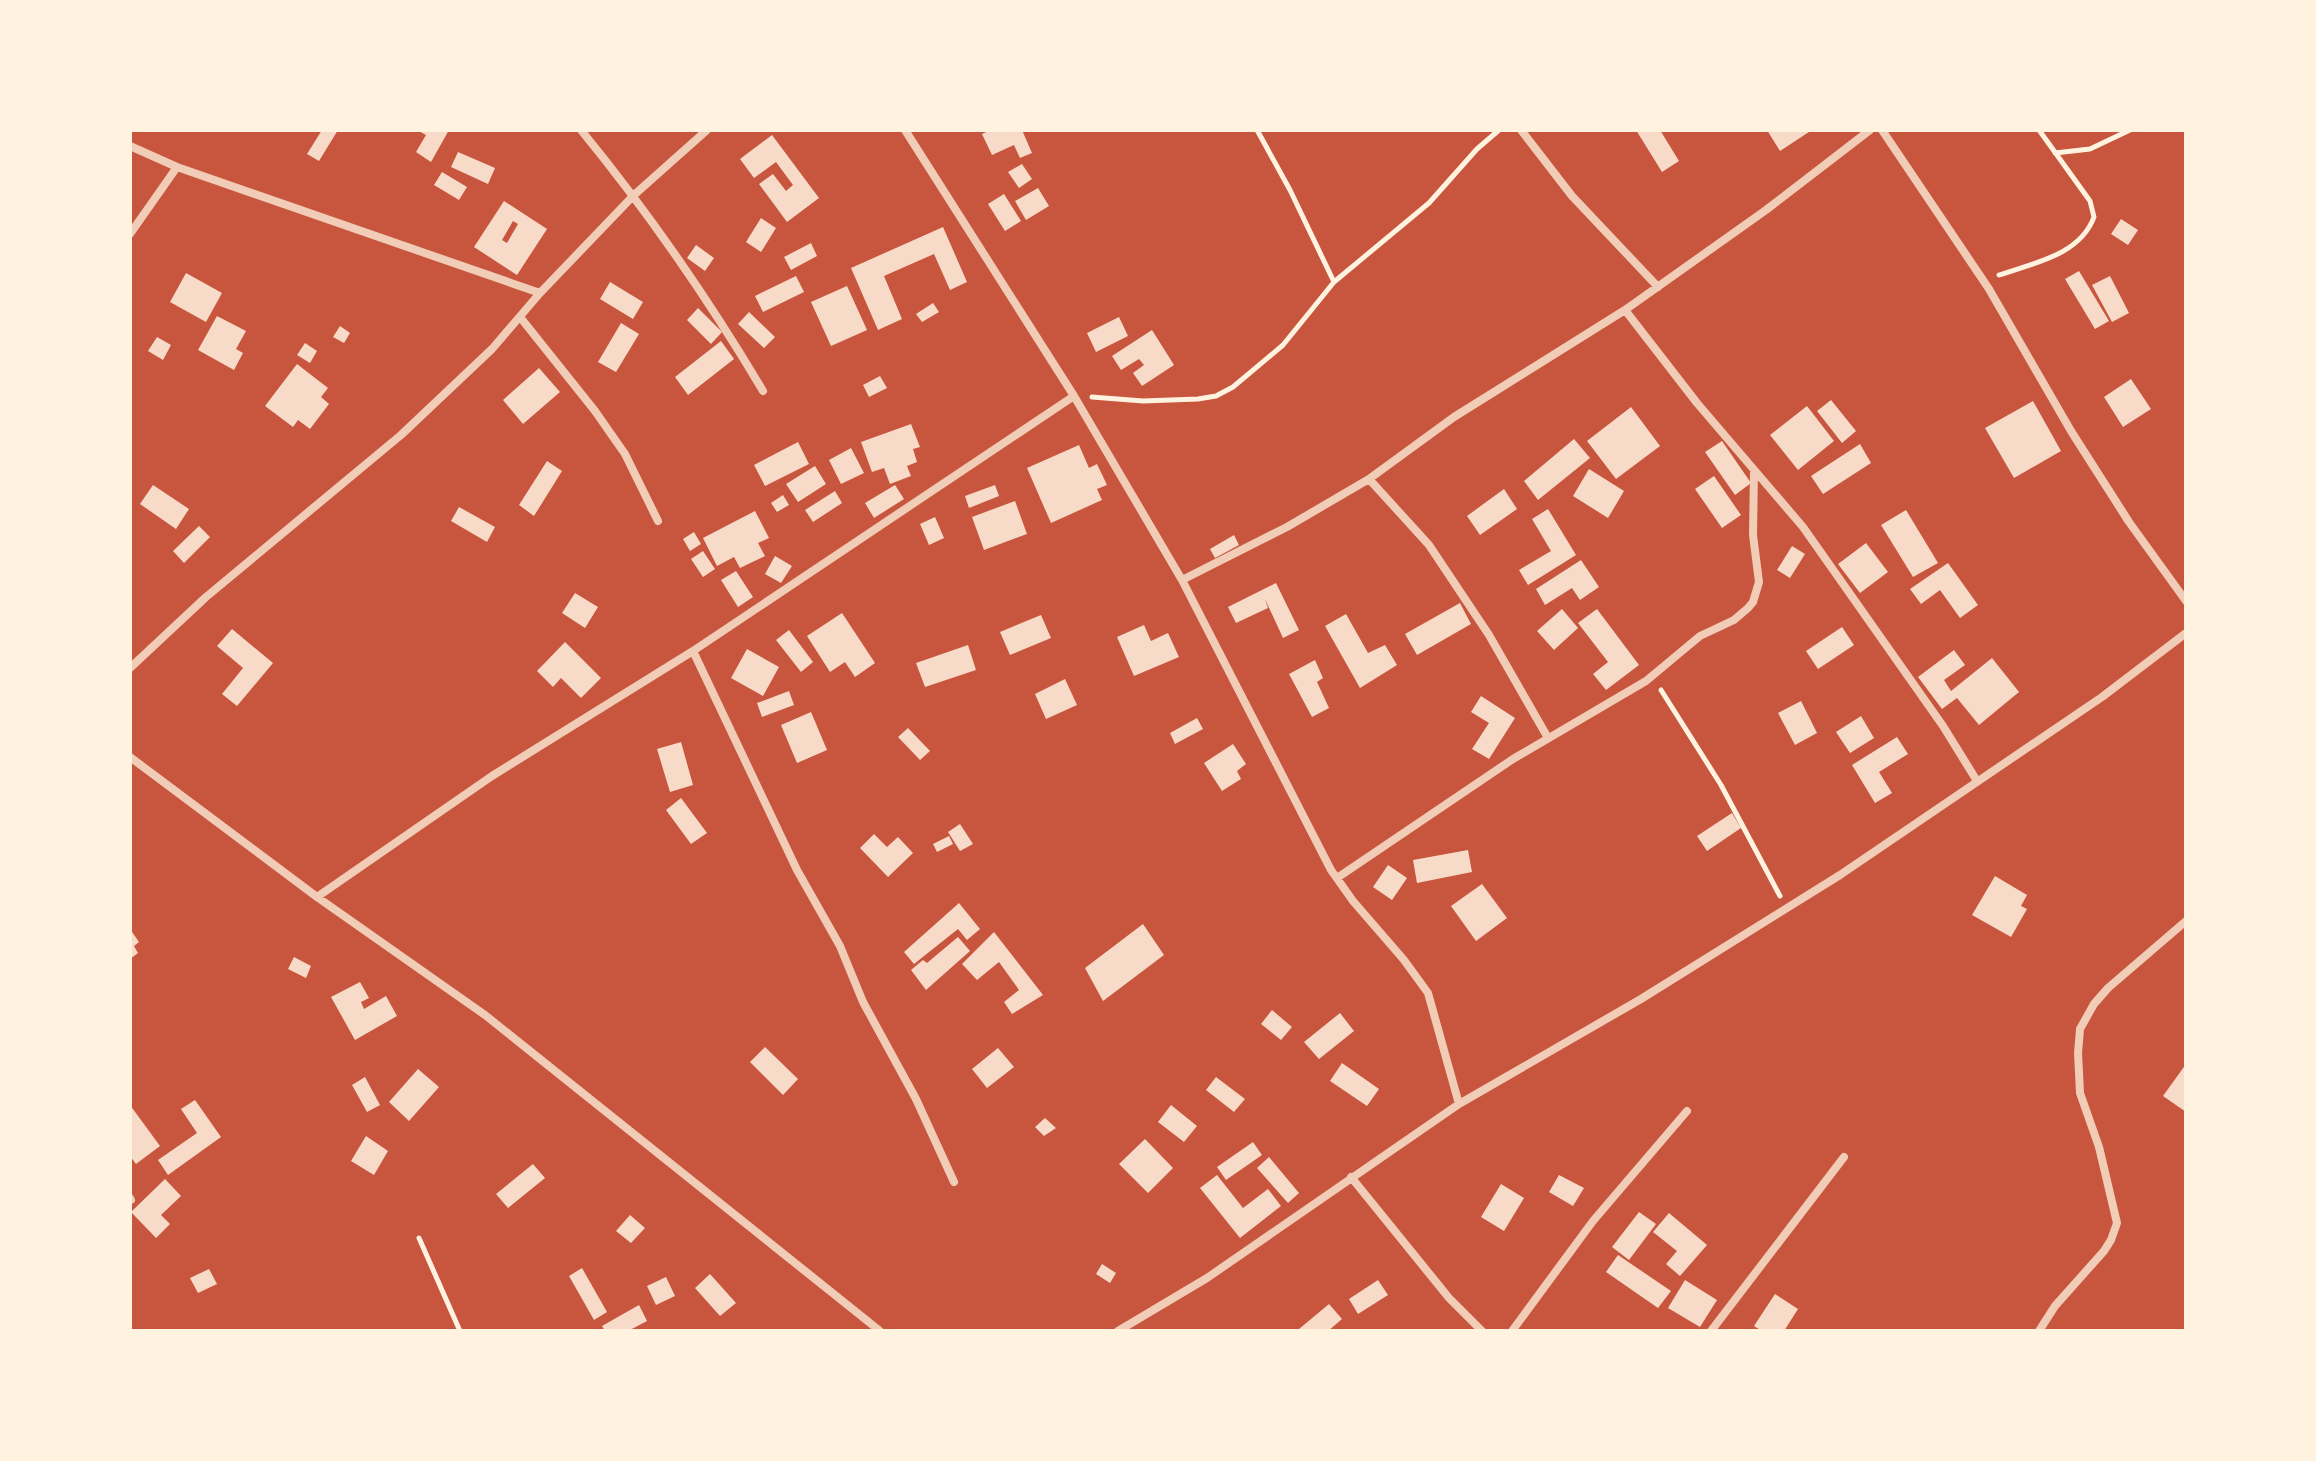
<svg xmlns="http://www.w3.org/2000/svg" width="2316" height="1461" font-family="'Noto Serif',serif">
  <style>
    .building { fill: #f7dbc8; fill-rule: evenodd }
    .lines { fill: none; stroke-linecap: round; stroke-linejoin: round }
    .path { stroke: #fff3e0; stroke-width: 5 }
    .minor { stroke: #f1ccb7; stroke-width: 8 }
  </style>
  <rect width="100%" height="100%" fill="#c8553d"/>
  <path class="building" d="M322,130H338L319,161L307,154Z
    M417,130H449L431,162L416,152L426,135Z
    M991,130H1022L1032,153L1020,158L1014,145L992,155L982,134Z
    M1636,130H1660L1679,161L1662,172Z
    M1767,130H1812L1780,151Z
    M772,135L819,198L787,222L759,184L773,174L786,191L793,185L776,162L754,178L740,159Z
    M458,152L495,168L488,184L451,167Z
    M1022,164L1032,179L1019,188L1008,172Z
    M442,172L467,187L459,200L434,185Z
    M1038,188L1049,206L1026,220L1015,201Z
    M1004,194L1021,221L1005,231L988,204Z
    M504,201L547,229L517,275L474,247ZM513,221L518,224L507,243L502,240Z
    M761,218L776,228L761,252L746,242Z
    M2121,219L2138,230L2128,245L2111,234Z
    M943,227L967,282L950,290L934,254L884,276L902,319L878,330L851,268Z
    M811,243L817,256L791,270L784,257Z
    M696,245L714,258L705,271L687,258Z
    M2079,271L2109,321L2095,329L2065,279Z
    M186,273L222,293L206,322L170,302Z
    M796,276L804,292L763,312L755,296Z
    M2110,276L2129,313L2112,322L2092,285Z
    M610,282L643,302L633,319L600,299Z
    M847,286L867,330L831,346L811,302Z
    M933,303L939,312L922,322L916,314Z
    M698,308L722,332L711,344L687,320Z
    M749,312L775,337L764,348L738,324Z
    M217,316L246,331L236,349L243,353L234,370L198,350Z
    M1119,317L1128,336L1096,352L1087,333Z
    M621,323L639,334L616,372L598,362Z
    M340,326L350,333L344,343L333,337Z
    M1152,330L1174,365L1142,386L1133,373L1144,365L1139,359L1121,370L1112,356Z
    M157,337L171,345L163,360L148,351Z
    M721,341L734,359L688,395L675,377Z
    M305,343L317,351L310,363L297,355Z
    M297,364L328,388L321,397L329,404L310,429L298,420L293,427L265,406Z
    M539,368L560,392L523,424L503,400Z
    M880,376L887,388L869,397L863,385Z
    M2131,379L2151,409L2123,427L2104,397Z
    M1831,400L1856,431L1842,443L1817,411Z
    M2033,401L2061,451L2014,478L1985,428Z
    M1807,406L1834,441L1798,470L1770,435Z
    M1631,407L1660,446L1616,479L1587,441Z
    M911,424L920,447L913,449L917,462L907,466L911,476L890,484L884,468L872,472L861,442Z
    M1574,439L1590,458L1538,500L1524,481Z
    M1722,441L1751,483L1735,495L1705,452Z
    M798,442L809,464L765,486L754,465Z
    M1860,444L1871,463L1823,494L1811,476Z
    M1079,445L1089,468L1097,464L1107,485L1097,489L1102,500L1051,523L1027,468Z
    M851,448L864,473L841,484L829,460Z
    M547,461L562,471L534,516L519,505Z
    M815,466L826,484L798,502L786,484Z
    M1589,469L1624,491L1608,518L1573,496Z
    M1714,476L1741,515L1722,528L1695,489Z
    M153,485L189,509L176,529L140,504Z
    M895,485L904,499L874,518L865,503Z
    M995,485L999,496L969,508L965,496Z
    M1504,489L1517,509L1480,535L1467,516Z
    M835,491L842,503L813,522L805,510Z
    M783,495L789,505L777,512L771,503Z
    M1015,501L1027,534L984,550L972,517Z
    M459,507L495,527L487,542L451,521Z
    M1548,509L1576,555L1528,585L1519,570L1551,551L1532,519Z
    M1906,510L1938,563L1913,577L1881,525Z
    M755,511L769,538L758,543L765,556L740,568L734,557L717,566L703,538Z
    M935,517L944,538L929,545L920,524Z
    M199,526L210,537L184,563L173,551Z
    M694,532L701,544L690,551L683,539Z
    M1234,535L1239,545L1215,558L1210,549Z
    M1866,543L1888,572L1860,593L1838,564Z
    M1792,546L1805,554L1790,578L1777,570Z
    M703,551L715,569L703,577L691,559Z
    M775,556L792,566L781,583L765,574Z
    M1581,560L1599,587L1580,600L1572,588L1545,605L1536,589Z
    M1948,563L1978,605L1960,618L1940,590L1921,604L1910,589Z
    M736,571L753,597L738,607L721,580Z
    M1276,583L1299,630L1283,638L1265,599L1268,608L1236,623L1228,607Z
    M575,593L598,607L585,628L562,613Z
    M1460,603L1471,624L1417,655L1405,634Z
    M1562,609L1578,628L1554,650L1537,631Z
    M1597,609L1639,665L1606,690L1593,674L1608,662L1578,623Z
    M842,613L875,663L855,677L845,662L830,672L807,636Z
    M1346,614L1368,653L1385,645L1397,665L1360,688L1325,626Z
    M1041,615L1051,638L1010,655L1000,632Z
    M1144,625L1151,641L1168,633L1179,657L1134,676L1117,637Z
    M1842,627L1854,645L1818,669L1806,651Z
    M232,629L273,663L237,706L222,694L243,668L217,646Z
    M789,630L813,662L801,672L776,640Z
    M565,642L601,678L581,698L561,678L553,687L537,671Z
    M968,645L976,670L925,687L916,663Z
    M747,649L779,667L763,696L731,678Z
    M1954,650L1965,665L1944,680L1951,691L1992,658L2019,692L1979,725L1957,698L1942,709L1918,677Z
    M1315,660L1323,678L1317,682L1329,708L1312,717L1289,674Z
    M1065,679L1077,705L1046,719L1035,694Z
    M789,691L794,705L762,717L757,703Z
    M1481,696L1515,718L1489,759L1472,749L1489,723L1471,712Z
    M1801,701L1817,733L1795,745L1778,713Z
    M811,712L827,750L797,763L781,725Z
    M1861,716L1874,738L1850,753L1836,732Z
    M1197,718L1203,729L1175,744L1170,733Z
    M908,728L930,751L920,760L898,737Z
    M1897,737L1908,754L1879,772L1892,793L1875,803L1852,765Z
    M681,742L693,785L670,792L657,749Z
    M1233,744L1246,764L1237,771L1241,779L1222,791L1204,763Z
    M681,798L707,833L691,844L666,810Z
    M1732,813L1741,828L1707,851L1697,836Z
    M960,824L973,844L960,851L948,832Z
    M874,834L887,847L898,837L913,853L888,877L860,848Z
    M949,836L953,844L937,852L933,844Z
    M1468,850L1472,872L1417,883L1413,860Z
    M1388,865L1407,878L1392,900L1373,887Z
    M1995,876L2027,895L2021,906L2027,909L2011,937L1972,915Z
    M1482,884L1507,918L1476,941L1451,906Z
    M959,903L980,929L967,940L958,929L914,964L904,952Z
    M1143,924L1164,955L1103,1001L1085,968Z
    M130,929L139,942L134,946L138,953L130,959Z
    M994,932L1043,995L1012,1014L1004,1002L1019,990L999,962L977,980L962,964Z
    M958,937L970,951L926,990L911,970L923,960L927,963Z
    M294,957L311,966L306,978L288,969Z
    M360,982L369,998L361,1002L364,1009L386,996L397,1016L355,1040L331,997Z
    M1272,1010L1292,1027L1281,1040L1261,1024Z
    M1340,1013L1354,1031L1319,1059L1304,1042Z
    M765,1047L798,1079L783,1095L750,1062Z
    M998,1048L1014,1067L987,1088L972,1069Z
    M1342,1063L1379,1089L1367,1106L1330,1081Z
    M2186,1064V1112L2163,1096Z
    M418,1069L439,1087L409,1121L389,1102Z
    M365,1077L380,1105L367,1112L352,1085Z
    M1216,1077L1245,1099L1234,1112L1206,1090Z
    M195,1100L221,1137L168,1175L158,1160L197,1133L181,1109Z
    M130,1105L160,1146L136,1164L130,1156Z
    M1171,1105L1197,1126L1184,1142L1158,1122Z
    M1045,1118L1056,1128L1044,1136L1035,1127Z
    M366,1136L388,1151L374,1175L351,1161Z
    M1145,1139L1173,1168L1148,1193L1119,1164Z
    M1253,1142L1262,1155L1226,1180L1217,1167Z
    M1269,1157L1299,1193L1288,1203L1257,1168Z
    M533,1164L545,1178L508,1208L496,1194Z
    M1217,1175L1243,1208L1268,1189L1281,1206L1240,1238L1200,1188Z
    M1559,1175L1584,1188L1573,1206L1549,1192Z
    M165,1179L181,1196L161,1215L170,1224L156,1238L131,1212Z
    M1501,1184L1524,1198L1504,1231L1481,1217Z
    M1639,1212L1656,1224L1629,1260L1612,1247Z
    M1669,1213L1707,1245L1680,1276L1666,1264L1677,1251L1653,1232Z
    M630,1215L645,1228L631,1243L616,1231Z
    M1618,1255L1671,1291L1658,1308L1606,1272Z
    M1102,1264L1116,1273L1110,1283L1096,1274Z
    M582,1268L607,1312L594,1320L569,1276Z
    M209,1269L217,1284L198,1293L190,1278Z
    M710,1274L736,1303L720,1316L695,1288Z
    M666,1277L675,1296L656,1305L647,1286Z
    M1378,1280L1388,1295L1358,1314L1349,1299Z
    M1685,1280L1717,1300L1700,1327L1668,1308Z
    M1775,1294L1798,1309L1784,1331H1762L1754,1326Z
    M1329,1304L1342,1319L1328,1331H1301L1299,1329Z
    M639,1305L647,1321L628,1331H605L602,1326Z"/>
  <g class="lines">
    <path class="path" d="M1257,130L1290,190L1334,282
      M2055,153L2090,149L2130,130
      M1999,275C2034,263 2080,255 2094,217L2090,201L2039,130
      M1092,397L1143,401L1198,399L1216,396L1233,387L1283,345L1334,282L1429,203L1477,149L1499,130
      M1661,690L1721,785L1780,896
      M419,1238L460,1331"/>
    <path class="minor" d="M581,130C648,212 709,300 763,391
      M905,130L1074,396L1182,580L1331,870L1353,901L1404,960L1428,993L1459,1104
      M1521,130L1572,196L1658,287
      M1882,130L1989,289L2071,431L2129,522L2186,601
      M130,146L177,167L540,293
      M130,234L177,167
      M1625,310L1697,403L1803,527L1943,726L1977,781
      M520,317L595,411L625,454L658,521
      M1369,479L1429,545L1489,635L1548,738
      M1182,580L1287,527L1369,479L1454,417L1625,310L1766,210L1870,130
      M693,651L797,870L840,946L863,1002L916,1099L954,1182
      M130,668L206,597L401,435L492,349L540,293L634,195L707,130
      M130,757L317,897L485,1015L880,1331
      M1337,878L1513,759L1646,681L1700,636L1734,620L1748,608L1753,602L1759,582L1753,535L1754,470
      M317,897L492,776L693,651L1074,396
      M1351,1177L1449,1298L1482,1331
      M130,1198L131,1200
      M1118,1331L1207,1278L1459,1104L1641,999L1840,875L2102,697L2186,633
      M1512,1331L1593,1221L1687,1111
      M1711,1331L1844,1157
      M2039,1331L2055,1306L2104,1251L2111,1240L2117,1223L2099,1147L2080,1093L2078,1053L2080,1029L2094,1004L2108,988L2186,921"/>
  </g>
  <rect width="2316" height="1461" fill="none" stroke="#fff3e0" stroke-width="264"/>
</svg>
